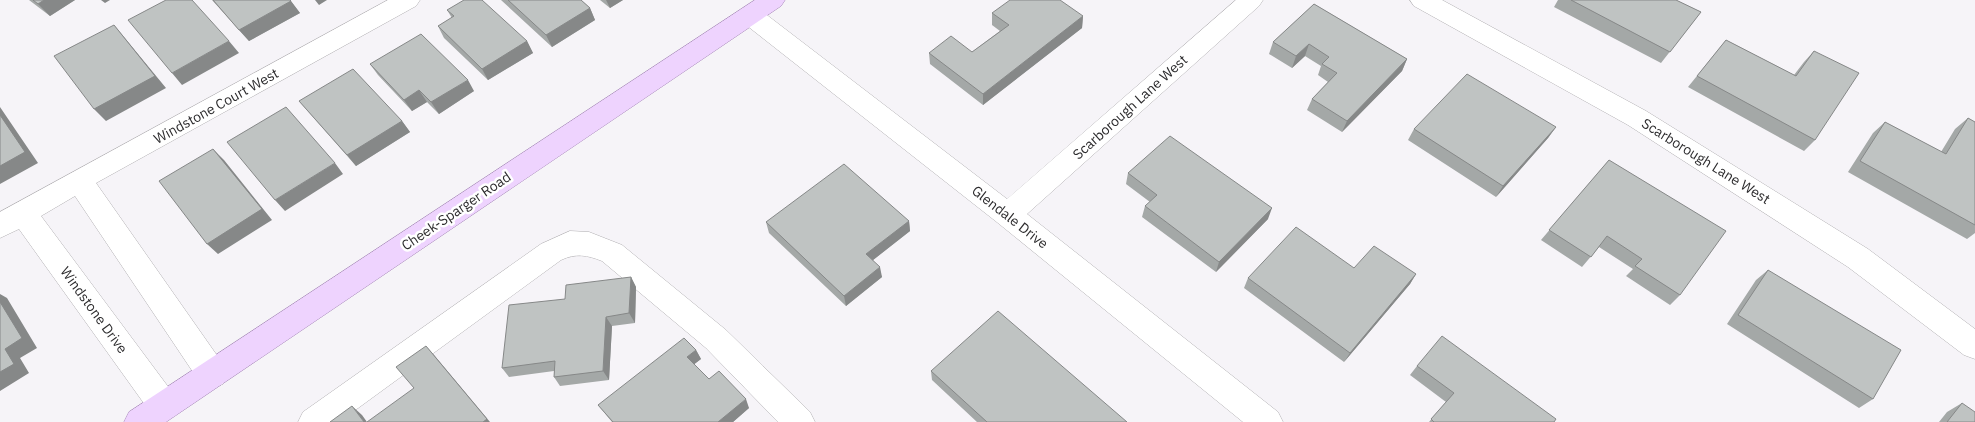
<svg xmlns="http://www.w3.org/2000/svg" width="1975" height="422" font-family="'IBM Plex Sans',sans-serif">
  <style>
    .lines { fill: none; stroke-linecap: round; stroke-linejoin: round }
    .minor-casing { stroke: #b1afb2; stroke-width: 1 }
    .major-casing { stroke: #a385b5; stroke-width: 1 }
    .minor { fill: #fff; fill-rule: evenodd }
    .major { fill: #eed3fe; fill-rule: evenodd }
    .wall { fill: #a4a8a7 }
    .shaded-wall { fill: #868888 }
    .building { fill: #bfc3c2; stroke: #868888 }
    .labels { text-anchor: middle; dominant-baseline: central; stroke-width: 5; stroke-linejoin: round; paint-order: stroke }
    .street-label { font-size: 14px; fill: #2d2c2e; stroke: #fff }
  </style>
  <rect width="100%" height="100%" fill="#f6f4f8"/>
  <g class="lines">
    <defs>
      <path id="minor" d="M388,0H420L416,6L96,183L223,364L227,374L223,384L212,388L201,384L75,196L41,216L175,396L179,406L175,416L164,420L153,416L19,229L0,238V212Z
        M1236,0H1263L1259,6L1027,214L1278,412L1283,422H1243L998,223L741,21L738,15L741,9L750,6L759,9L1007,199Z
        M1410,0H1442L1646,111L1868,249L1975,329V359L1964,355L1848,267L1628,125L1414,6Z
        M570,231L589,232L622,245L726,330L810,412L815,422H778L706,348L602,261C587,255 576,253 561,260L339,422H298L303,412L541,244Z"/>
      <path id="major" d="M755,0H785L781,6L166,422H124L129,412Z"/>
    </defs>
    <use href="#minor" class="minor-casing"/>
    <use href="#major" class="major-casing"/>
    <use href="#minor" class="minor"/>
    <use href="#major" class="major"/>
  </g>
  <path class="wall" d="M29,0H75L50,16Z
    M212,0H290L300,13L249,41Z
    M501,0H581L590,8L595,20L552,47Z
    M600,0H623L610,8Z
    M1558,0H1676L1701,12L1661,63L1554,7Z
    M1314,4L1407,59L1402,71L1342,132L1307,110L1312,99L1328,82L1318,75L1321,66L1305,56L1292,68L1269,54L1273,42Z
    M447,10L527,41L533,53L488,80L444,38L438,26L452,18Z
    M992,13L1083,16L1082,28L983,105L930,64L929,53L972,52L1000,31L992,25Z
    M1726,40L1794,75L1804,62L1814,51L1815,140L1804,151L1688,87Z
    M370,64L474,91L439,114L427,102L412,111L378,75Z
    M299,101L402,121L410,132L356,166Z
    M1968,118L1975,122V233L1967,239L1848,172L1873,133L1885,122L1941,152L1955,129Z
    M1556,127L1548,138L1496,197L1408,140L1414,129Z
    M1609,160L1680,295L1670,305L1626,276L1633,269L1599,247L1582,267L1541,240Z
    M1128,173L1268,219L1216,272L1142,217L1145,206L1150,202L1126,184Z
    M909,221L910,231L873,260L882,277L846,306L769,233L766,222Z
    M1354,268L1416,274L1410,284L1344,362L1244,288L1248,278Z
    M1768,270L1873,399L1859,408L1727,324L1756,280Z
    M631,277L636,287L635,323L612,326L609,380L560,386L554,377V371L509,377L502,368L565,299Z
    M696,350L701,359L694,364L709,379L749,408L733,422H612L598,405Z
    M1417,366L1554,422H1429L1446,402L1410,375Z
    M931,371L1127,422H977L932,380Z
    M1962,403L1975,422H1939L1947,412Z"/>
  <path class="shaded-wall" d="M44,0H75L50,16L38,4Z
    M101,0H110L105,3Z
    M315,0H327L319,5Z
    M606,0H623L610,8Z
    M291,1L300,13L249,41L239,30Z
    M590,8L595,20L552,47L546,35Z
    M1083,16L1082,28L983,105V94Z
    M114,25L124,37L166,88L106,121L94,109Z
    M229,41L239,53L182,85L172,73Z
    M527,41L533,53L488,80L482,69Z
    M1309,44L1305,56L1292,68L1296,56Z
    M1407,59L1402,71L1342,132L1347,121Z
    M468,80L474,91L439,114L431,102Z
    M419,90L427,102L412,111L404,100Z
    M0,107L38,163L0,184Z
    M402,121L410,132L356,166L347,155Z
    M1556,127L1548,138L1496,197L1503,186Z
    M213,149L224,160L272,220L218,254L207,244Z
    M335,163L343,174L285,211L275,200Z
    M1272,208L1268,219L1216,272L1219,262Z
    M909,221L910,231L868,264L866,254Z
    M880,267L882,277L846,306L844,296Z
    M1416,274L1410,284L1344,362L1350,353Z
    M631,277L636,287L635,323L629,313Z
    M0,294L7,298L37,348L20,358L29,373L0,391V372L5,349L0,302Z
    M606,317L612,326L609,380L603,371Z
    M426,346L434,355L490,422H483Z
    M696,350L701,359L692,366L687,357Z
    M746,399L749,408L733,422H718Z
    M352,406L362,415L367,422H364Z"/>
  <path class="building" d="M33,0H44L38,4Z
    M166,0H192L229,41L172,73L128,20Z
    M213,0H290L291,1L239,30Z
    M464,0H482L527,41L482,69L438,26L454,16L447,10Z
    M508,0H581L590,8L546,35Z
    M1010,0H1060L1083,16L983,94L929,53L951,36L972,52L1009,25L992,13Z
    M1571,0H1676L1701,12L1670,52Z
    M1314,4L1407,59L1347,121L1312,99L1337,73L1322,64L1329,57L1309,44L1296,56L1273,42Z
    M114,25L155,76L94,109L54,56Z
    M421,34L468,80L431,102L419,90L404,100L370,64Z
    M1726,40L1796,76L1814,51L1859,73L1815,140L1697,76Z
    M353,69L402,121L347,155L299,101Z
    M1467,74L1556,127L1503,186L1414,129Z
    M286,107L335,163L275,200L227,142Z
    M0,115L25,152L0,166Z
    M1968,118L1975,122V225L1860,161L1885,122L1946,154Z
    M1170,136L1272,208L1219,262L1145,206L1157,195L1128,173Z
    M213,149L262,209L207,244L159,181Z
    M1609,160L1726,231L1680,295L1635,266L1642,259L1607,236L1591,257L1549,230Z
    M844,164L909,221L866,254L880,267L844,296L766,222Z
    M1296,227L1354,268L1374,246L1416,274L1350,353L1248,278Z
    M1768,270L1901,350L1873,399L1738,315Z
    M631,277L629,313L606,317L603,371L554,377L555,361L502,368L509,305L565,299L566,285Z
    M0,302L22,338L5,349L14,364L0,372Z
    M998,311L1127,422H987L931,371Z
    M1442,336L1556,419L1554,422H1434L1431,419L1454,393L1417,366Z
    M684,338L696,350L687,357L709,379L719,371L746,399L718,422H613L598,405Z
    M426,346L487,419L483,422H367L414,388L396,367Z
    M1962,403L1975,412V422H1947Z
    M352,406L364,422H330Z"/>
  <g class="labels">
    <g class="street-label">
      <text transform="translate(216 106) rotate(-29)">Windstone Court West</text>
      <text transform="translate(1130 107) rotate(-42)">Scarborough Lane West</text>
      <text transform="translate(1706 161) rotate(32)">Scarborough Lane West</text>
      <text transform="translate(456 211) rotate(-34)">Cheek-Sparger Road</text>
      <text transform="translate(1010 217) rotate(38)">Glendale Drive</text>
      <text transform="translate(94 310) rotate(54)">Windstone Drive</text>
    </g>
  </g>
</svg>
